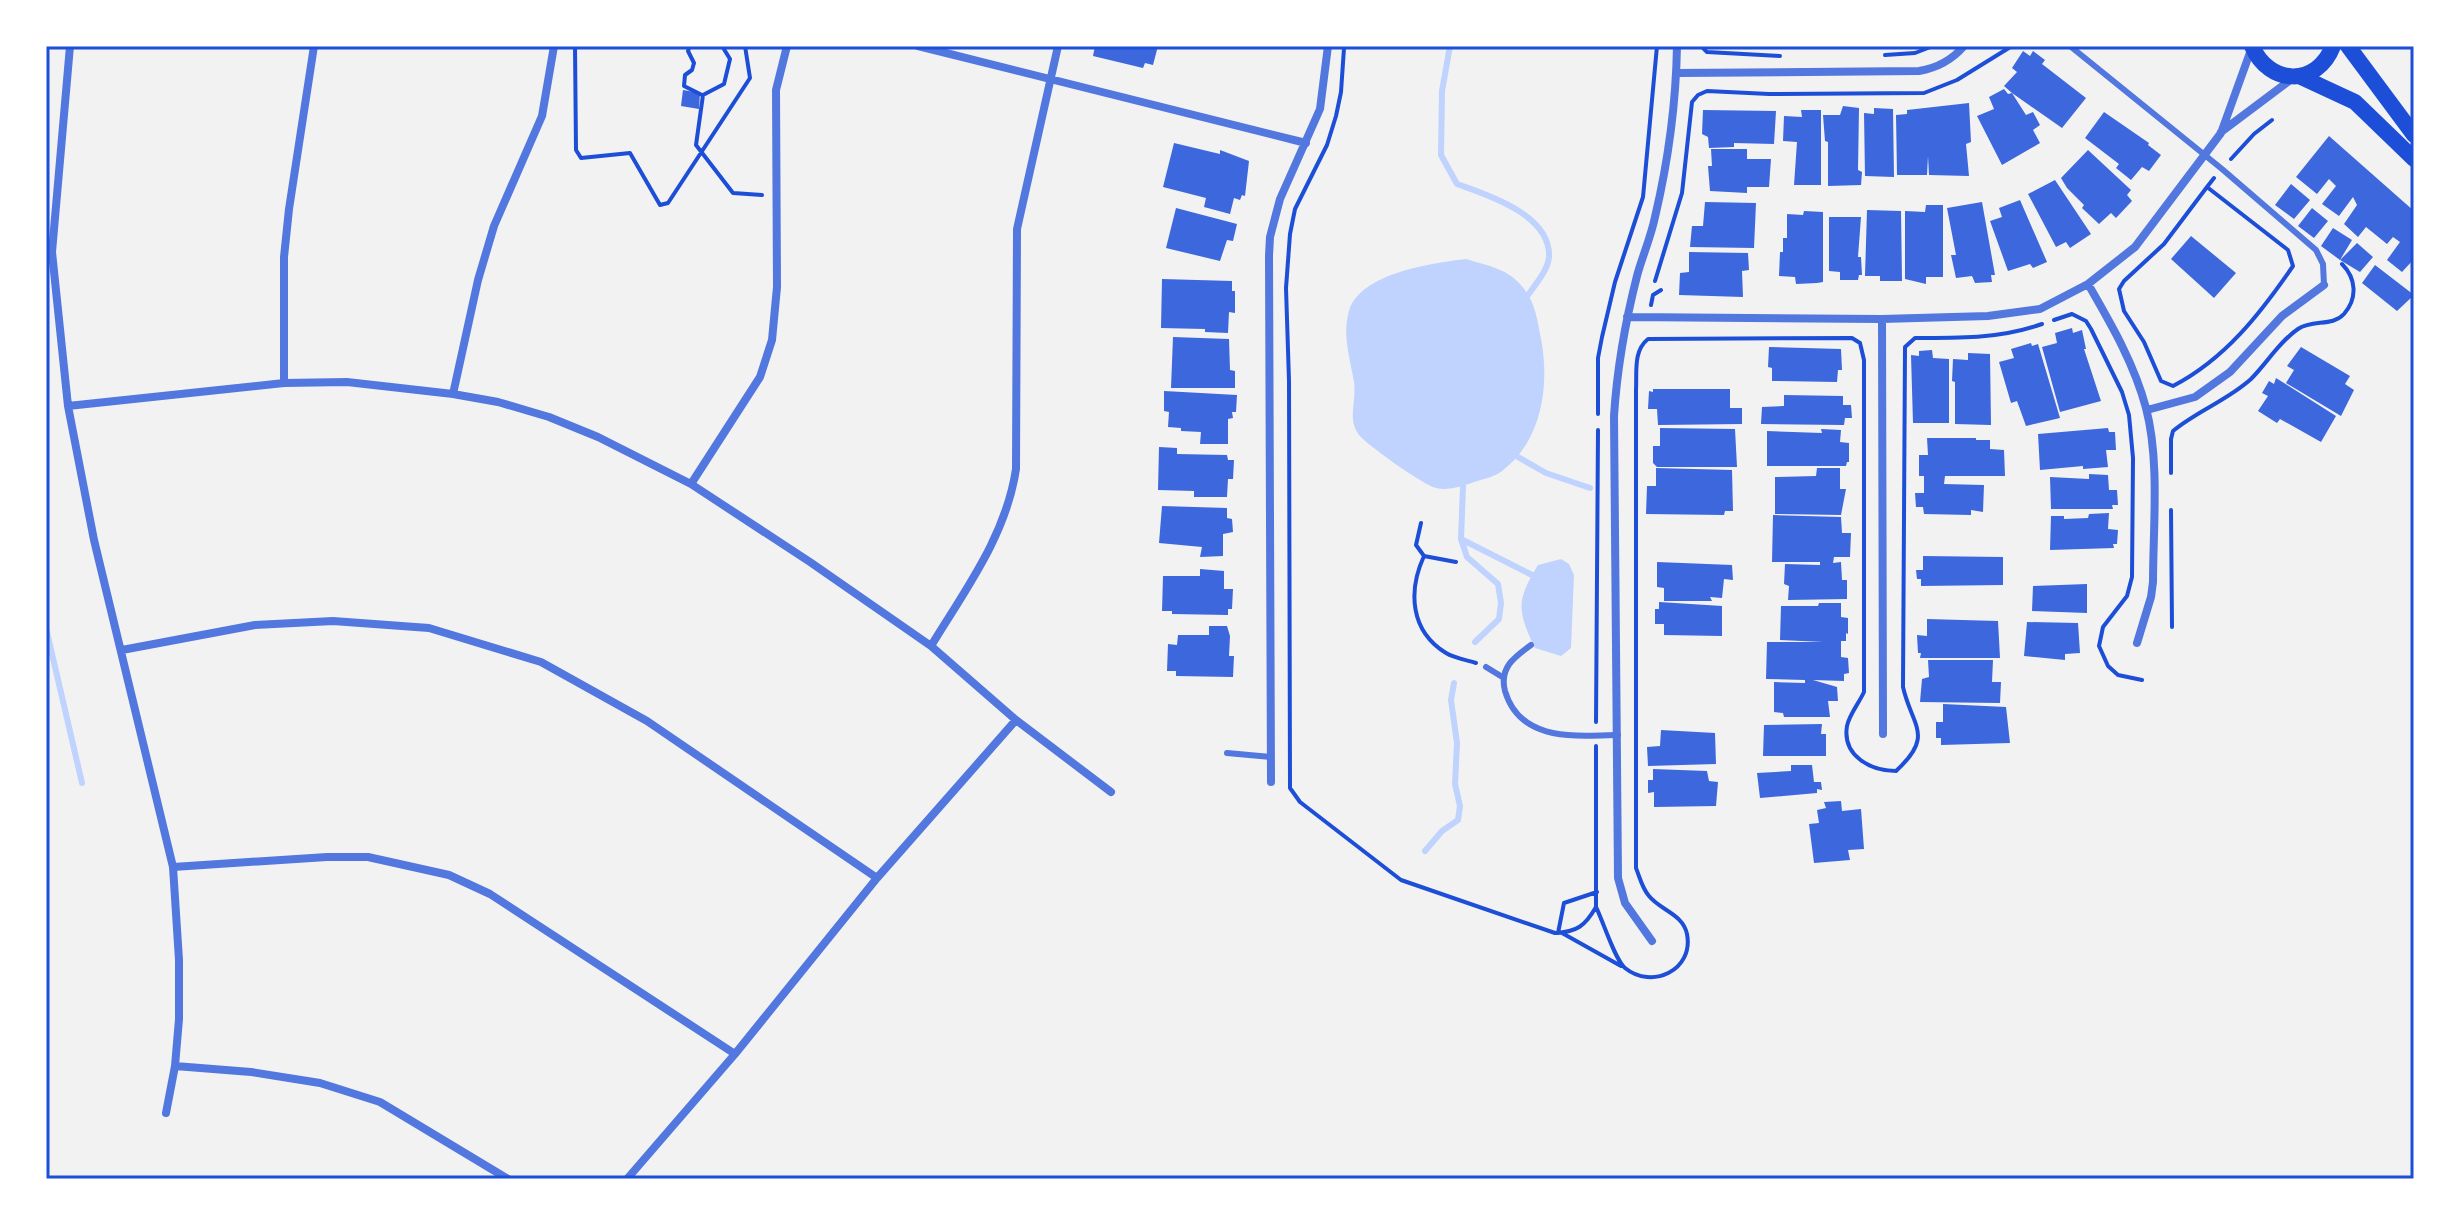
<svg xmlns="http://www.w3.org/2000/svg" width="2460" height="1225" font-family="Cabin,sans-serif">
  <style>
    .water { fill: #bfd3fe }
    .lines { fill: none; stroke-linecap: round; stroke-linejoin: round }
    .stream { stroke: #bfd3fe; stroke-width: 6 }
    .building { fill: #3d67dc }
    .path { stroke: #1d4ed8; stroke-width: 4 }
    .service { stroke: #5277de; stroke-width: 6 }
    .minor { stroke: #5277de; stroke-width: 8 }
    .secondary { stroke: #1d4ed8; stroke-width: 16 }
    .neatline { fill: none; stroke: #1d4ed8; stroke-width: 3 }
  </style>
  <rect width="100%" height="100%" fill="#f2f2f2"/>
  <path class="water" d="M1466,259C1485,265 1506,268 1520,284C1535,300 1537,318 1541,339C1550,385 1542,441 1502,471C1495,477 1483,479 1474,482C1463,486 1445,492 1433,487C1417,480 1376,451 1363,439C1345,423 1357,403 1354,382C1350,358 1342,335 1349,311C1360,273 1433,263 1466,259Z
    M1561,559L1569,564L1574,575L1571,648L1561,656L1535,648C1517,610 1516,601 1538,565Z"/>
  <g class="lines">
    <path class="stream" d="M1450,46L1442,91L1441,155L1457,184C1488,195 1551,215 1549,257C1548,270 1535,285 1528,295
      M1518,457L1546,473L1590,488
      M1463,486L1461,539L1467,557L1498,584L1501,603L1499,619L1475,642
      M1461,539L1532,575
      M46,628L82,783
      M1425,851L1442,831L1458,820L1460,806L1455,784L1457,743L1451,700L1454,683"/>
  </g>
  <path class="building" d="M1095,46H1158L1153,65L1145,63L1143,68L1093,56Z
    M2023,51L2030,56L2033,51L2045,60L2042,64L2086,98L2062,128L2012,93L2026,115L2033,112L2040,125L2033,130L2040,143L2002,165L1977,116L1994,109L1989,97L2004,89L2008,94L2012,93L2004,86L2017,72L2012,68Z
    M683,90L700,93L699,109L681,106Z
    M1969,103L1971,142L1966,144L1969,176L1929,175L1928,156L1927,175H1897L1896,115L1907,114V110Z
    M1843,106L1859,108L1858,170L1862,172L1861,185L1828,186V142L1825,141L1823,115H1840Z
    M1874,108L1893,109L1894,177L1865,176L1864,113L1874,114Z
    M1703,110L1776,111L1774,144L1734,143V147L1709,148L1708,137L1702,134Z
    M1801,110H1821V185H1794L1797,142L1783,141L1784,116L1802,117Z
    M2104,112L2149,143L2148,145L2161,155L2149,171L2142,167L2131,180L2116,168L2119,164L2085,138Z
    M2329,136L2414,211V259L2402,272L2387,260L2400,242L2393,237L2387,244L2366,227L2358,237L2344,224L2357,205L2353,197L2339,216L2322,204L2336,186L2329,179L2317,194L2296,177Z
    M1174,143L1220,154V150L1249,161L1245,196L1242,195L1240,200L1234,198L1230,214L1204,207L1206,198L1163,187Z
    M1711,149H1747V159H1771L1769,187H1747V193L1710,191L1708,166H1712Z
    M2088,150L2131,190L2127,195L2132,201L2116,218L2111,213L2099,224L2082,208L2084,205L2067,188L2061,178Z
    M2055,180L2091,234L2070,248L2066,242L2056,247L2028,194Z
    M2291,184L2310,200L2294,219L2275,205Z
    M2020,200L2047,262L2033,268L2030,264L2008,271L1990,221L2002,217L1999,208Z
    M1705,202L1756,203L1754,248L1690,247L1692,226H1703Z
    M1982,202L1995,275H1991L1992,282L1975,283L1972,276L1956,278L1951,255H1956L1947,208Z
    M1926,205H1943V277H1926V284L1905,279V211L1925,212Z
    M1176,208L1237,224L1233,241L1227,240L1220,261L1166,248Z
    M2312,208L2328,221L2314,238L2298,226Z
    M1867,210L1901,211L1902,281H1880V276H1865Z
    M1804,211L1823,212V282L1817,283L1796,284L1795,277L1779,276L1780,252H1783V238H1787V214L1803,215Z
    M1829,217H1861L1858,257H1861L1862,275H1859L1858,280H1840V272L1829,271Z
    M2333,228L2352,240L2340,260L2321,246Z
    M2191,236L2236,273L2214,298L2171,259Z
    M2357,243L2373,257L2360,272L2340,260Z
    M1689,252L1748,253L1749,270L1742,271L1743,297L1679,295L1680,273L1689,272Z
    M2375,265L2414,295L2397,311L2362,283Z
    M1162,279L1232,281V291H1235V313L1229,312L1228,333L1205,332V329L1161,328Z
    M2072,328L2073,333L2082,330L2086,349H2084L2101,401L2060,412L2042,347L2057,343L2055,333Z
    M1173,337L1229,339L1230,370L1235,371V388H1171Z
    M2031,343L2032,346L2038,344L2060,418L2026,426L2017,401L2011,403L1999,362L2014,358L2011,349Z
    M1769,347L1841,349L1842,370H1838L1837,382L1772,381V368L1768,367Z
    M2301,347L2350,376L2345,384L2354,390L2341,416L2286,383L2294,370L2287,366Z
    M1932,350L1933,358L1949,359V423H1913L1911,355L1919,356V351Z
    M1968,353L1990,354L1991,425L1955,424V382L1952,381L1953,359L1968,360Z
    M2276,378L2336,416L2321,442L2280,419L2277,423L2258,411L2268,396L2262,393L2269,381L2274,384Z
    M1653,389H1730V408H1742V424L1658,425L1657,409H1648L1649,391L1653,392Z
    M1164,391L1237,395L1236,412H1232L1233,418L1228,419V444H1200L1201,432L1181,431V428L1168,427L1169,412L1164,411Z
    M1784,395L1843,396V405H1851L1852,418H1845L1844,425L1761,424L1762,407L1784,406Z
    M1660,428L1735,429L1737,467H1657L1653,463V446H1660Z
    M2108,428L2109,432H2115L2116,450H2106L2108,467L2083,469V466L2040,470L2038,434Z
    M1821,429L1841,430L1840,442L1849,443V462H1847L1846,466H1767V431L1822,433Z
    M1927,438H1976V440H1990V449L2004,450L2005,476H1945L1944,484L1984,485L1983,512L1971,510V515L1924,514L1923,507H1916L1915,493H1924V476H1919V455H1928Z
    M1159,447L1177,448V454L1227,455L1228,460H1234L1233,479H1228L1227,497H1194V491L1158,490Z
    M1656,468L1732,470L1733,511H1725L1724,515L1646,514L1647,486H1656Z
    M1817,468H1840V489H1846L1841,515L1775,514V477L1816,476Z
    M2089,474L2108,475L2109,490H2117L2118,505H2112L2113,509H2051L2050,477L2089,479Z
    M1162,506L1227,508V518L1232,519L1233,532L1223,534V556L1200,557L1202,547L1159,543Z
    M2109,513L2108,529L2118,530L2117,544H2113L2114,548L2050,550L2051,516H2064V519L2088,518L2089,514Z
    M1773,515L1841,517L1842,533H1851L1850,557H1834L1833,563L1841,562L1842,580H1847V599L1788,600L1789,586L1784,584L1785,564L1820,565V562H1772Z
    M1923,556L2003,557V585L1921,586V579H1917L1916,570H1923Z
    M1657,562L1732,565L1733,580L1724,579L1722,598L1710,597L1712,601H1664V588L1657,587Z
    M1200,569L1224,571V589H1233L1232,609H1228V615L1172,614V611H1162L1163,576H1200Z
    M2087,584V613L2032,611L2033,586Z
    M1659,602L1722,606V636L1664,635V624H1655V609H1659Z
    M1819,603H1841V617L1848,618V634L1846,633V641H1841V657L1848,658L1849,673L1844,674V681L1813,680L1837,687L1838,701H1828L1830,717H1784L1783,713L1774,712V682L1805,683V680L1766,679L1767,642H1823L1780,640L1781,606H1818Z
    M1927,619L1998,621L2000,658H1920L1921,653H1918L1917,635L1927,636Z
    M2027,622L2078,623L2080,653L2065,654V660L2024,656Z
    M1209,626H1227L1230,636L1229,656H1234L1233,677L1176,676V671H1167L1168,644L1177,645L1178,635H1209Z
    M1928,660H1993L1992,682H2001L2000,703L1920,702L1922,679L1929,677Z
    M1943,704L2006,707L2010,743L1941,745V738H1936V722H1943Z
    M1822,724L1821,734H1826V756H1763L1764,725Z
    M1661,730L1715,733L1716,764L1648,766L1647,747L1660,746Z
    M1791,765H1812L1814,782H1821L1822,790L1817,789V793L1760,798L1757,773L1791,771Z
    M1653,769L1707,771L1709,781L1718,782L1716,806L1654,807V792L1648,793V780H1653Z
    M1841,801L1842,811L1861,809L1864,849L1848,850L1850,860L1814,863L1809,824L1819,823L1817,810L1826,808L1824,802Z"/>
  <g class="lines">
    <path class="path" d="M575,46L576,150L581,158L630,153L660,205L668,203L750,78L745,46
      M690,46L688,51L694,63L692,70L685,75L684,86L702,95
      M722,46L730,59L724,84L703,95L696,145L733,193L762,195
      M1701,46L1707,52L1780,56
      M1344,48L1341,92L1336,116L1327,145L1295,209L1290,234L1286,288L1289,381L1290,788L1300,802L1401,880L1555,933C1577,932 1585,926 1596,907V746
      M1885,55L1915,53L1933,46
      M2231,159L2254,134L2272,120
      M2207,187L2288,250L2293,266C2260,314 2225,359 2173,386L2161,381L2144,342L2124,311L2119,289L2124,281L2164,244L2207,187L2214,178
      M1655,281L1682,193L1692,102L1698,95L1707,91L1769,94L1924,93L1957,80L2012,46
      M1651,305L1653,295L1661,290
      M2054,320L2072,314L2086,321L2091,329L2122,392L2129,415L2133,458L2132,577L2127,596L2103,627L2099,646L2108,666L2118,675L2142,680
      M1598,414V358L1602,337L1615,282L1643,197L1657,46
      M2171,473V439L2173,431C2197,411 2228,400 2251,379C2267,363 2279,342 2298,329C2313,319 2332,327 2344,314C2358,298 2356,278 2342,264
      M2171,510L2172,627
      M1421,523L1416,545L1424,556
      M1456,562L1424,556C1408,591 1410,631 1446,653C1454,658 1466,660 1476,663
      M1596,722L1598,430
      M1596,907C1603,921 1615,960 1625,968C1652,990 1694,970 1687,934C1683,914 1660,910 1649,896C1642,888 1640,878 1636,868V390C1637,372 1633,351 1648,339L1852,338L1860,343L1864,360V692C1859,703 1849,715 1847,726C1842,756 1871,771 1896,771C1935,735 1912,727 1903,687L1905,347L1915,338C1958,338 2000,339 2042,324
      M1558,933L1564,903L1597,892
      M1562,933L1621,966"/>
    <path class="service" d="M2070,46L2222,169L2316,250L2323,264L2324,285
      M1531,645C1514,657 1499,668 1505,691C1520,742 1575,736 1618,735
      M1486,667L1504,678
      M1227,753L1271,757"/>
    <path class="minor" d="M70,46L52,252L68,406L94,540L173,867L179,960V1019L175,1066L166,1113
      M918,46L1306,143
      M1677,73L1919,71C1937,68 1952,60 1964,46
      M2221,132L2293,78
      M2088,284C2111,324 2134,363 2146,408C2160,461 2153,528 2153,582L2151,597L2137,643
      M1627,317L1882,319L1988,316L2040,309L2088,284L2135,247L2221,133L2252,47
      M1882,319L1883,734
      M284,383V257L289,209L314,46
      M453,394L478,280L494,226L542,116L554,46
      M68,406L284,383L347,382L453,394L498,402L549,417L598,437L691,484L810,562L931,646L1016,720L1111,792
      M2147,410L2195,397L2230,372L2282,316L2324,285
      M691,484L760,377L772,340L777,287L776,90L787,46
      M931,646C965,590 1006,536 1016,469L1017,229L1058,46
      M122,650L255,625L333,621L429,628L541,662L647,721L877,878
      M1271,782L1269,256L1270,237L1280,199L1320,109L1328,46
      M173,867L327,857H368L449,875L490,894L735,1054
      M1652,941L1625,903L1618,878L1614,416C1617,369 1625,323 1637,276C1642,257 1651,237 1655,217C1668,162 1676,103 1677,46
      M175,1066L251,1072L320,1083L380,1102L508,1179
      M627,1179L735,1054L877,878L1016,720"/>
    <path class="secondary" d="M2252,46C2269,86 2317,87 2333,46
      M2348,46L2414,135
      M2299,76L2355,102L2414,159"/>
  </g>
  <rect width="2460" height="1225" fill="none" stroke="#ffffff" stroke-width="96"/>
  <rect x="48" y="48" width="2364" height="1129" class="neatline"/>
</svg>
